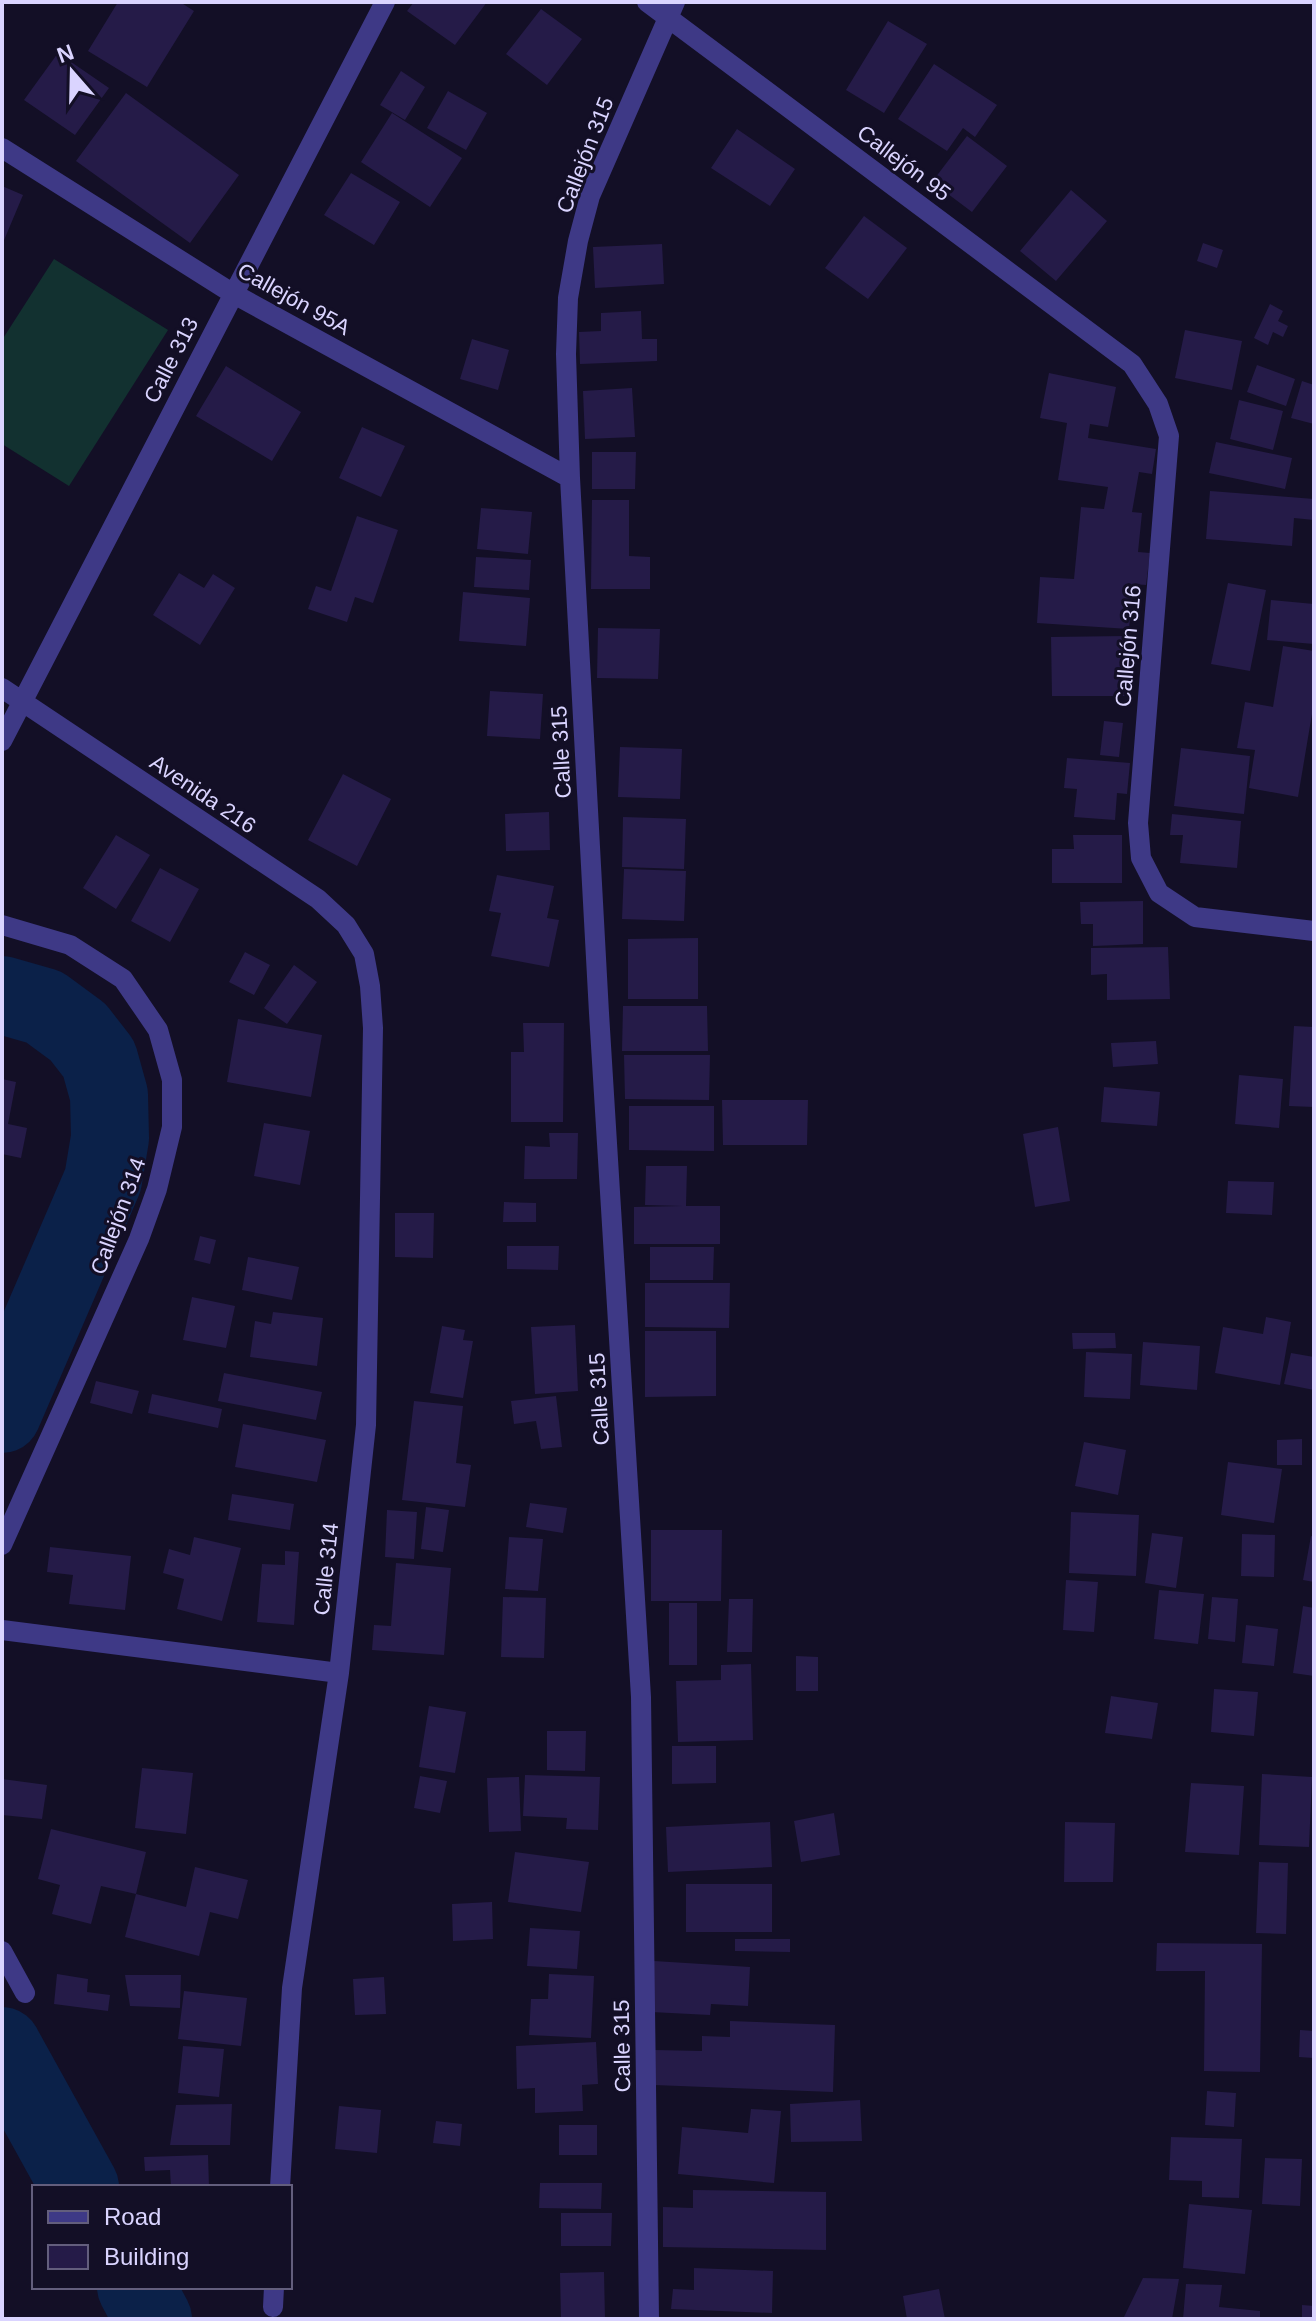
<svg xmlns="http://www.w3.org/2000/svg" width="1316" height="2321" font-family="Helvetica,sans-serif">
  <style>
    .grass { fill: #123130 }
    .lines { fill: none; stroke-linecap: round; stroke-linejoin: round }
    .river { stroke: #0b2149; stroke-width: 78 }
    .building { fill: #251b48 }
    .service { stroke: #3e3986; stroke-width: 20 }
    .minor { stroke: #3e3986; stroke-width: 20 }
    .labels { text-anchor: middle; dominant-baseline: central; stroke-width: 6; stroke-linejoin: round; paint-order: stroke }
    .street-label { font-size: 22px; fill: #dad4ff; stroke: #130f26 }
  </style>
  <rect width="100%" height="100%" fill="#130f26"/>
  <path class="grass" d="M54,259L168,330L69,486L2,444V340Z"/>
  <g class="lines">
    <path class="river" d="M2,995L44,1007L78,1032L99,1059L109,1095L110,1138L103,1180L2,1414
      M2,2046L80,2187
      M136,2287L153,2319"/>
  </g>
  <path class="building" d="M118,2H180L194,11L147,87L88,51Z
    M414,2H487L455,45L407,11Z
    M541,9L582,39L547,85L506,54Z
    M888,21L927,44L884,113L846,90Z
    M58,53L109,88L75,135L24,100Z
    M934,64L997,105L975,137L963,128L947,151L898,119Z
    M401,71L425,87L405,120L380,105Z
    M448,91L487,113L466,150L427,128Z
    M126,93L239,175L190,243L76,161Z
    M392,113L462,158L430,207L361,162Z
    M737,129L795,169L770,206L711,168Z
    M967,136L1007,166L972,212L932,182Z
    M351,173L400,202L374,245L324,215Z
    M2,186L23,195L2,245Z
    M1071,190L1107,221L1056,281L1020,251Z
    M864,216L907,248L868,299L825,268Z
    M1203,243L1223,250L1217,268L1197,261Z
    M662,244L664,284L595,288L593,247Z
    M1270,304L1283,311L1278,321L1288,326L1283,337L1273,332L1268,345L1254,338Z
    M641,311L642,339H657V361L580,364L579,332L601,331V313Z
    M1185,330L1242,341L1232,390L1175,378Z
    M472,339L509,350L498,390L460,379Z
    M1257,365L1295,379L1286,406L1247,392Z
    M226,366L301,412L272,461L196,416Z
    M1049,373L1116,387L1108,427L1090,424L1088,438L1156,449L1152,474L1139,472L1132,512L1142,513L1138,552L1150,553L1146,585L1133,584L1129,629L1037,623L1040,577L1074,579L1081,507L1104,509L1108,487L1058,480L1067,423L1040,418Z
    M1302,381L1314,385V424L1291,418Z
    M632,388L635,437L585,439L583,391Z
    M1239,400L1283,411L1273,450L1230,439Z
    M362,427L405,446L381,497L339,478Z
    M1216,442L1292,458L1285,489L1209,473Z
    M592,452H636L635,489H592Z
    M1210,491L1314,499V520L1294,518L1292,546L1206,539Z
    M592,500H629V556L650,557V589H591Z
    M481,508L532,512L528,554L477,549Z
    M357,516L398,530L373,603L355,597L347,622L308,609L316,586L331,591Z
    M476,557L531,560L529,590L474,587Z
    M179,573L204,588L213,574L235,588L200,645L153,615Z
    M1228,583L1266,590L1250,671L1211,664Z
    M463,592L530,598L526,646L459,641Z
    M1271,600L1314,604V644L1267,640Z
    M598,628L660,629L658,679L597,678Z
    M1125,636V696H1052L1051,637Z
    M1283,646L1314,651V702L1298,797L1249,788L1255,750L1237,748L1245,702L1273,707Z
    M490,691L543,694L540,739L487,736Z
    M1104,721L1123,723L1119,757L1100,755Z
    M620,747L682,749L680,799L618,797Z
    M1181,748L1250,756L1244,814L1174,806Z
    M1067,758L1130,763L1127,794L1117,793L1115,820L1074,817L1077,789L1064,788Z
    M343,774L391,799L357,866L308,840Z
    M549,812L550,850L506,851L505,814Z
    M1172,814L1241,821L1237,868L1180,863L1183,835H1170Z
    M623,817L686,819L684,869L622,867Z
    M116,835L150,855L116,909L83,888Z
    M1073,835H1122V883H1052V849H1074Z
    M160,868L199,889L170,942L131,921Z
    M624,869L686,871L684,921L622,919Z
    M497,875L554,886L547,918L559,920L549,967L491,956L501,913L489,911Z
    M1143,901V944L1093,946V924H1081L1080,902Z
    M698,938V999H628V939Z
    M1168,947L1170,999L1107,1000V974L1091,975V948Z
    M245,952L270,965L254,995L229,982Z
    M294,965L317,982L287,1024L264,1008Z
    M623,1006H707L708,1051H622Z
    M238,1019L322,1035L311,1097L227,1082Z
    M523,1023H564L563,1122H511V1052H524Z
    M1294,1026L1314,1027V1107L1289,1106Z
    M1156,1041L1158,1064L1113,1067L1111,1043Z
    M624,1055H710L709,1100L625,1099Z
    M1239,1075L1283,1079L1279,1128L1235,1124Z
    M2,1079L16,1082L8,1124L27,1128L21,1158L2,1154Z
    M1104,1087L1160,1092L1157,1126L1101,1122Z
    M722,1100H808L807,1145H723Z
    M629,1106H714V1151L629,1150Z
    M264,1123L310,1131L300,1185L254,1176Z
    M1058,1127L1070,1201L1035,1207L1023,1134Z
    M549,1133H578L577,1179H524L525,1146L550,1147Z
    M646,1166H687L686,1206H720V1244H634V1207L682,1206L645,1205Z
    M1228,1181L1274,1182L1272,1215L1226,1213Z
    M504,1202L536,1203V1222H503Z
    M395,1213H434L433,1258L395,1257Z
    M200,1236L216,1240L210,1264L194,1260Z
    M507,1246H559L558,1270L507,1269Z
    M650,1247H714L713,1280H650Z
    M248,1257L299,1267L292,1300L242,1290Z
    M645,1283H730L729,1328L645,1327Z
    M192,1297L235,1306L226,1348L183,1340Z
    M273,1312L323,1318L317,1366L250,1357L255,1321L271,1324Z
    M1266,1317L1291,1322L1280,1385L1215,1373L1223,1327L1263,1334Z
    M575,1325L578,1391L535,1394L531,1327Z
    M442,1326L465,1330L463,1340L473,1341L463,1398L430,1393Z
    M645,1331H716V1396L645,1397Z
    M1072,1333H1115L1116,1348L1073,1349Z
    M1143,1342L1200,1346L1197,1390L1140,1385Z
    M1086,1352L1132,1354L1130,1399L1084,1397Z
    M1291,1353L1314,1357V1390L1284,1384Z
    M224,1373L322,1392L316,1420L218,1401Z
    M96,1381L139,1391L132,1414L90,1403Z
    M152,1394L222,1409L218,1428L148,1413Z
    M556,1396L562,1447L541,1449L536,1421L514,1424L511,1401Z
    M414,1401L463,1406L456,1463L471,1465L465,1507L402,1500Z
    M243,1424L326,1440L317,1482L235,1467Z
    M1302,1439V1465H1277V1440Z
    M1084,1442L1126,1450L1118,1495L1075,1486Z
    M1228,1462L1282,1469L1274,1523L1221,1515Z
    M232,1494L294,1504L290,1530L228,1520Z
    M530,1503L567,1508L563,1533L526,1527Z
    M426,1507L449,1510L443,1552L421,1549Z
    M387,1510L417,1512L414,1559L385,1557Z
    M1071,1512L1139,1515L1136,1576L1069,1573Z
    M651,1530H722L721,1601H651Z
    M1152,1533L1183,1537L1176,1588L1145,1583Z
    M1242,1534L1275,1535L1274,1577L1241,1576Z
    M1311,1536L1314,1537V1582L1303,1580Z
    M194,1537L241,1548L222,1621L177,1609L184,1579L163,1573L169,1549L190,1555Z
    M509,1537L543,1539L538,1591L505,1589Z
    M50,1547L131,1556L125,1610L69,1604L73,1575L47,1572Z
    M285,1551L299,1552L294,1625L257,1622L262,1564L285,1565Z
    M396,1563L451,1568L444,1655L372,1650L374,1625L391,1626Z
    M1066,1580L1098,1582L1094,1632L1063,1630Z
    M1159,1590L1204,1594L1198,1644L1154,1639Z
    M503,1597L546,1598L544,1658L501,1657Z
    M1212,1597L1238,1599L1235,1642L1208,1639Z
    M729,1599H753L752,1652H727Z
    M669,1603H697V1665H669Z
    M1303,1606L1314,1608V1676L1293,1673Z
    M1246,1625L1278,1629L1274,1666L1242,1663Z
    M796,1656L818,1657V1691H796Z
    M751,1664L753,1740L678,1742L676,1681L721,1680V1665Z
    M1214,1689L1258,1692L1254,1736L1211,1732Z
    M1111,1696L1158,1703L1152,1739L1105,1733Z
    M429,1706L466,1712L455,1773L419,1767Z
    M547,1731H586L585,1771L547,1770Z
    M672,1746H716V1783L672,1784Z
    M142,1768L193,1773L186,1834L135,1828Z
    M1262,1774L1312,1777L1309,1847L1259,1845Z
    M525,1775L600,1777L598,1830L566,1829L567,1818L523,1816Z
    M420,1776L447,1781L440,1813L414,1808Z
    M519,1777L521,1831L489,1832L487,1778Z
    M2,1779L47,1785L42,1819L2,1815Z
    M1191,1783L1244,1786L1239,1855L1185,1852Z
    M834,1813L840,1855L801,1862L794,1821Z
    M770,1822L772,1867L668,1872L666,1827Z
    M1065,1822L1115,1823L1113,1882H1064Z
    M51,1829L146,1852L136,1894L101,1886L91,1924L52,1914L60,1885L38,1879Z
    M515,1852L589,1862L581,1912L508,1902Z
    M1259,1862L1288,1863L1286,1934L1256,1933Z
    M195,1867L248,1880L238,1919L210,1912L199,1956L125,1937L136,1894L186,1907Z
    M686,1884H772V1932H686Z
    M492,1902L493,1939L453,1941L452,1904Z
    M530,1928L580,1931L577,1969L527,1966Z
    M735,1939H790V1952L735,1951Z
    M1157,1943L1262,1944L1260,2072L1204,2071L1205,1971H1156Z
    M654,1961L750,1967L748,2006L711,2004L710,2015L651,2012Z
    M57,1974L88,1979L87,1992L110,1995L108,2011L54,2004Z
    M549,1974L594,1976L591,2038L529,2035L531,1999H548Z
    M125,1975H181L180,2008L130,2006Z
    M384,1977L386,2014L355,2015L353,1979Z
    M184,1991L247,1998L241,2046L178,2039Z
    M730,2021L835,2025L833,2092L654,2085L655,2050L702,2051V2036L730,2037Z
    M1300,2030L1314,2031V2058L1299,2057Z
    M596,2042L598,2084L582,2085L583,2111L535,2113V2088L517,2089L516,2046Z
    M183,2046L224,2049L219,2097L178,2093Z
    M1207,2091L1236,2093L1234,2127L1205,2125Z
    M860,2100L862,2141L791,2142L790,2104Z
    M232,2104L230,2145H170L176,2105Z
    M339,2106L381,2110L377,2153L335,2149Z
    M751,2109L781,2111L774,2183L678,2174L682,2127L748,2133Z
    M436,2121L462,2124L460,2146L433,2143Z
    M559,2125H597V2155H559Z
    M1171,2137L1242,2139L1239,2198L1202,2197V2181L1169,2180Z
    M208,2155L209,2187H171L170,2170L145,2171L144,2157Z
    M1265,2158L1302,2159L1300,2206L1262,2204Z
    M540,2183H602L601,2209L539,2208Z
    M693,2190L826,2192V2250L663,2247V2207L693,2208Z
    M1189,2204L1252,2210L1245,2274L1183,2268Z
    M561,2213H612L611,2246H561Z
    M694,2268L773,2271L772,2313L671,2309L673,2289L694,2290Z
    M604,2272L605,2319H561L560,2273Z
    M1143,2278L1179,2279L1172,2319H1123Z
    M1186,2284L1222,2285L1219,2307L1260,2311V2319H1183Z
    M939,2289L945,2319H907L903,2296Z
    M1302,2305L1314,2306V2319H1302Z"/>
  <g class="lines">
    <path class="service" d="M2,925L70,945L123,979L158,1030L172,1080V1127L157,1189L139,1239L2,1545
      M2,1951L25,1993"/>
    <path class="minor" d="M647,2L1132,364L1158,404L1169,436L1138,823L1141,858L1159,893L1195,917L1314,931
      M2,148L232,293L570,478
      M2,688L318,899L346,925L364,954L370,986L373,1028L366,1425L339,1673L292,1988L280,2187
      M2,741L385,2
      M2,1630L339,1673
      M273,2307L274,2287
      M649,2319L641,1697L599,1013L570,478L566,354L568,298L578,241L590,196L675,2"/>
  </g>
  <g class="labels">
    <g class="street-label">
      <text transform="translate(585 155) rotate(-69)">Callejón 315</text>
      <text transform="translate(904 163) rotate(37)">Callejón 95</text>
      <text transform="translate(294 299) rotate(29)">Callejón 95A</text>
      <text transform="translate(171 360) rotate(-63)">Calle 313</text>
      <text transform="translate(1128 646) rotate(-85)">Callejón 316</text>
      <text transform="translate(561 752) rotate(-93)">Calle 315</text>
      <text transform="translate(203 794) rotate(34)">Avenida 216</text>
      <text transform="translate(118 1216) rotate(-70)">Callejón 314</text>
      <text transform="translate(599 1399) rotate(-93)">Calle 315</text>
      <text transform="translate(326 1569) rotate(-84)">Calle 314</text>
      <text transform="translate(622 2046) rotate(-91)">Calle 315</text>
    </g>
  </g>
  <rect width="1316" height="2321" fill="none" stroke="#dad4ff" stroke-width="8"/>
  <rect x="32" y="2185" width="260" height="104" fill="#130f26" stroke="#635e7d" stroke-width="2"/>
  <rect x="48" y="2211" width="40" height="12" fill="#3e3986" stroke="#635e7d" stroke-width="2"/>
  <text x="104" y="2225" font-size="24" fill="#dad4ff">Road</text>
  <rect x="48" y="2245" width="40" height="24" fill="#251b48" stroke="#635e7d" stroke-width="2"/>
  <text x="104" y="2265" font-size="24" fill="#dad4ff">Building</text>
  <g transform="translate(72 72) rotate(340)" stroke="#130f26" stroke-width="6" paint-order="stroke">
  <path d="M0-6L14 30L0 20L-14 30Z" fill="#dad4ff"/>
  <text y="-12" font-size="22" font-weight="bold" text-anchor="middle" fill="#dad4ff">N</text>
  </g>
</svg>
